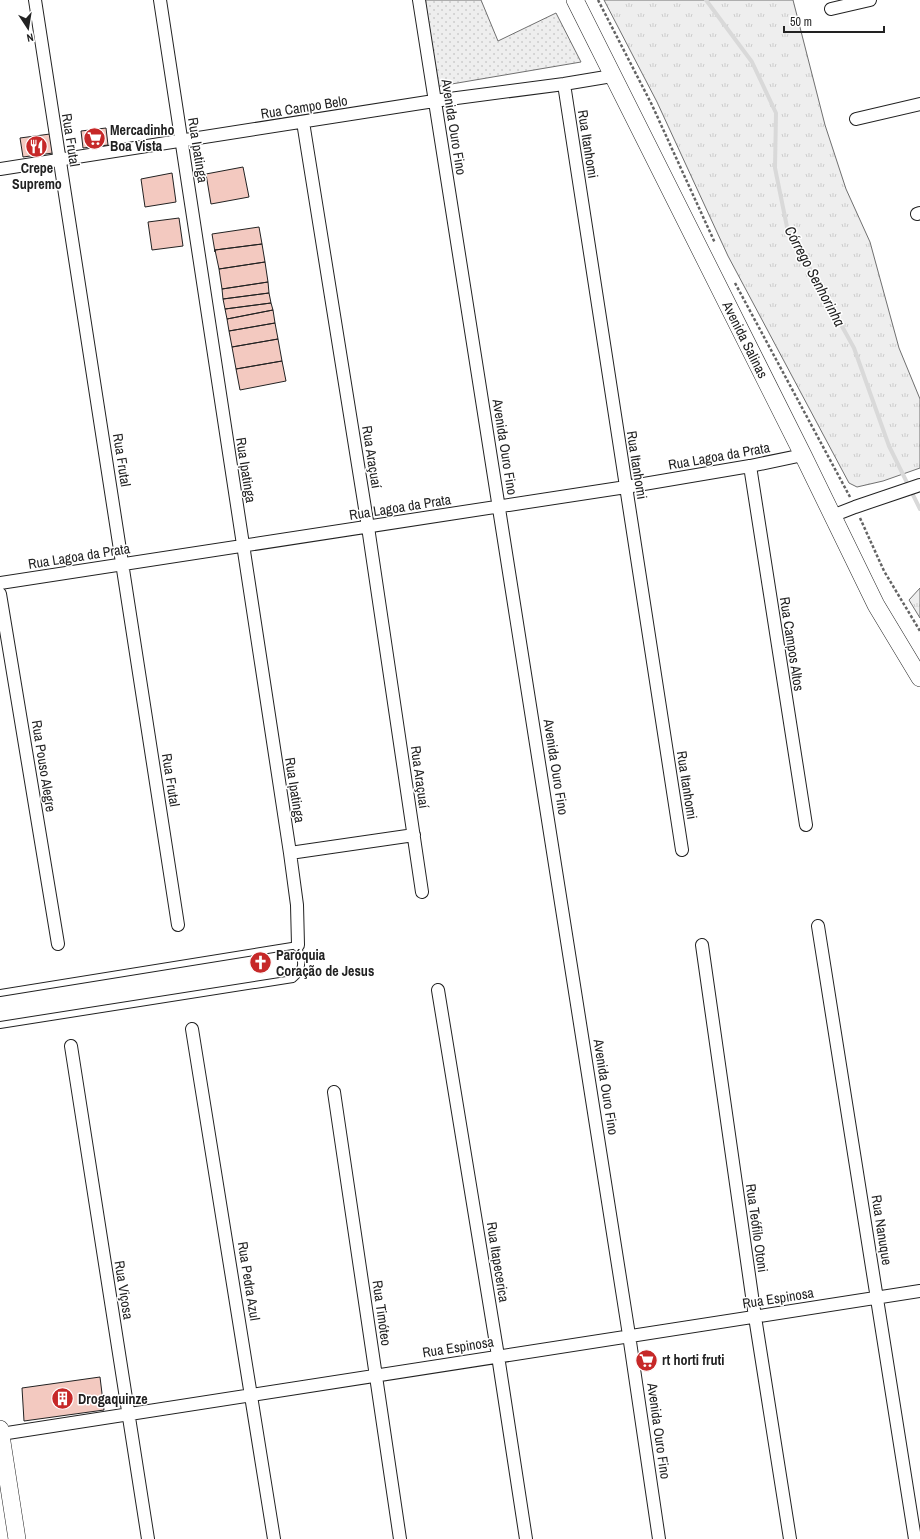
<svg xmlns="http://www.w3.org/2000/svg" width="920" height="1539" font-family="'Archivo Narrow',sans-serif">
  <style>
    .grass { fill: url(#grass-tufts); stroke: #6f6f6f }
    .park { fill: url(#park-dots); stroke: #6f6f6f }
    .lines { fill: none; stroke-linecap: round; stroke-linejoin: round }
    .stream { stroke: #d9d9d9; stroke-width: 4 }
    .building { fill: #f3c9c0; stroke: #222 }
    .lane-casing { stroke: #222; stroke-width: 8 }
    .street-casing { stroke: #222; stroke-width: 14 }
    .secondary-casing { stroke: #222; stroke-width: 18 }
    .path { stroke: #646464; stroke-width: 2.5; stroke-dasharray: 3 2; stroke-linecap: butt }
    .lane { stroke: #fff; stroke-width: 6 }
    .street { stroke: #fff; stroke-width: 12 }
    .secondary { stroke: #fff; stroke-width: 17 }
    .labels { text-anchor: middle; dominant-baseline: central; stroke-width: 3; stroke-linejoin: round; paint-order: stroke }
    .street-label { font-size: 14px; fill: #222; stroke: #fff }
    .poi-label { font-size: 14px; font-weight: bold; fill: #222; stroke: #fff; text-anchor: start }
    .water-label { font-size: 15px; font-style: italic; fill: #222; stroke: #fff }
  </style>
  <defs>
    <pattern id="grass-tufts" width="24" height="20" patternUnits="userSpaceOnUse"><rect width="24" height="20" fill="#eee"/><path d="M3 7l-1-3M5 7V3M7 7l1-3M15 17l-1-3M17 17v-4M19 17l1-3" fill="none" stroke="#ccc"/></pattern>
    <pattern id="park-dots" width="8" height="8" patternUnits="userSpaceOnUse"><rect width="8" height="8" fill="#eee"/><path d="M2 2h.1M6 6h.1" fill="none" stroke="#ccc" stroke-width="1.8" stroke-linecap="round"/></pattern>
  </defs>
  <rect width="100%" height="100%" fill="#fff"/>
  <path class="grass" d="M604,0H793L825,125L846,189L870,242L899,348L920,399V468L883,481L857,487L849,483L728,256L657,102Z
    M920,588V618L909,600Z"/>
  <path class="park" d="M421,0H481L498,41L556,13L581,62L434,87Z"/>
  <g class="lines">
    <path class="stream" d="M706,0L752,62L776,113L775,168L787,227L854,348L889,446L920,509"/>
  </g>
  <path class="building" d="M106,128L108,145L83,148L81,131Z
    M50,134L53,153L23,157L20,138Z
    M243,167L249,197L211,204L206,174Z
    M172,173L176,202L145,207L141,179Z
    M179,218L183,246L152,250L148,222Z
    M259,227L262,244L215,250V252L212,234Z
    M262,244L265,262L219,269L215,250Z
    M265,262L268,282L222,289L219,269Z
    M268,282L269,293L223,299L222,289Z
    M269,293L271,303L225,309L223,299Z
    M271,303L273,310L227,319L225,309Z
    M273,310L275,323L229,331L227,319Z
    M275,323L278,339L232,347L229,331Z
    M278,339L282,361L236,369L232,347Z
    M282,361L286,381L240,390L236,369Z
    M100,1377L104,1410L24,1421L22,1388Z"/>
  <g class="lines">
    <defs>
      <path id="lane" d="M0,993L298,945C301,959 305,969 293,979L0,1025"/>
      <path id="street" d="M35,0L178,925
        M160,0L290,853L297,905L298,945
        M419,0L629,1335L659,1539
        M831,9L870,0
        M564,84L682,850
        M856,119L920,104
        M303,122L368,527L422,892
        M0,169L434,101L564,84L612,76
        M917,214L920,213
        M750,466L806,825
        M832,516L855,507L920,485
        M0,583L626,487L750,466L803,455
        M0,594L58,944
        M290,853L414,835
        M818,926L915,1539
        M702,945L755,1317L790,1539
        M438,990L498,1356L526,1539
        M192,1029L274,1539
        M71,1046L148,1539
        M334,1092L400,1539
        M1,1434L920,1291"/>
      <g id="secondary">
        <path id="s1" d="M575,0L803,455L876,605L920,678"/>
        <path d="M0,1429L17,1539"/>
      </g>
    </defs>
    <use href="#lane" class="lane-casing"/>
    <use href="#street" class="street-casing"/>
    <use href="#secondary" class="secondary-casing"/>
    <path class="path" d="M598,0L652,105L715,243
      M735,283L850,497
      M860,518L884,571L920,631"/>
    <use href="#lane" class="lane"/>
    <use href="#street" class="street"/>
    <use href="#secondary" class="secondary"/>
  </g>
  <defs>
    <symbol id="supermarket-disc" viewBox="-11 -11 22 22"><circle r="9.5" fill="#c62828" stroke="#fff"/><path d="M-6-5.5h2.5l.6 2H6L4.5 2H-2.5L-4.4-4H-6ZM-1.5 3.2a1.3 1.3 0 1 0 .1 0ZM3 3.2a1.3 1.3 0 1 0 .1 0Z" fill="#fff"/></symbol>
    <symbol id="restaurant-disc" viewBox="-11 -11 22 22"><circle r="9.5" fill="#c62828" stroke="#fff"/><path d="M-5-6h1v4h1v-4h1v4h1v-4h1v5L-1.5 .5V6h-2V.5L-5-1ZM5-6V6H3V1.5H1.5Q1.5-4 5-6Z" fill="#fff"/></symbol>
    <symbol id="church-disc" viewBox="-11 -11 22 22"><circle r="9.5" fill="#c62828" stroke="#fff"/><path d="M-1.2-6h2.4v3.5h3.3v2.4h-3.3V6h-2.4V-.1h-3.3v-2.4h3.3Z" fill="#fff"/></symbol>
    <symbol id="building-disc" viewBox="-11 -11 22 22"><circle r="9.5" fill="#c62828" stroke="#fff"/><path d="M-4-6H4V6H1V3H-1V6H-4ZM-2.5-4.3h1.7v1.8h-1.7ZM.8-4.3h1.7v1.8H.8ZM-2.5-1h1.7V.8h-1.7ZM.8-1h1.7V.8H.8Z" fill="#fff"/></symbol>
  </defs>
  <g fill-rule="evenodd">
    <use href="#supermarket-disc" x="82" y="126" width="25" height="25"/>
    <use href="#restaurant-disc" x="24" y="134" width="25" height="25"/>
    <use href="#church-disc" x="248" y="950" width="25" height="25"/>
    <use href="#supermarket-disc" x="634" y="1348" width="25" height="25"/>
    <use href="#building-disc" x="50" y="1386" width="25" height="25"/>
  </g>
  <g class="labels">
    <g class="street-label">
      <text transform="translate(304 107) rotate(-9)">Rua Campo Belo</text>
      <text transform="translate(454 127) rotate(81)">Avenida Ouro Fino</text>
      <text transform="translate(71 140) rotate(81)">Rua Frutal</text>
      <text transform="translate(588 144) rotate(81)">Rua Itanhomi</text>
      <text transform="translate(198 150) rotate(81)">Rua Ipatinga</text>
      <text stroke="none"><textPath href="#s1" startOffset="380">Avenida Salinas</textPath></text>
      <text transform="translate(505 447) rotate(81)">Avenida Ouro Fino</text>
      <text transform="translate(719 456) rotate(-10)">Rua Lagoa da Prata</text>
      <text transform="translate(372 457) rotate(81)">Rua Araçuaí</text>
      <text transform="translate(122 460) rotate(81)">Rua Frutal</text>
      <text transform="translate(637 465) rotate(81)">Rua Itanhomi</text>
      <text transform="translate(246 470) rotate(81)">Rua Ipatinga</text>
      <text transform="translate(400 507) rotate(-9)">Rua Lagoa da Prata</text>
      <text transform="translate(79 556) rotate(-9)">Rua Lagoa da Prata</text>
      <text transform="translate(792 644) rotate(81)">Rua Campos Altos</text>
      <text transform="translate(44 766) rotate(81)">Rua Pouso Alegre</text>
      <text transform="translate(556 767) rotate(81)">Avenida Ouro Fino</text>
      <text transform="translate(420 777) rotate(82)">Rua Araçuaí</text>
      <text transform="translate(171 780) rotate(81)">Rua Frutal</text>
      <text transform="translate(687 785) rotate(81)">Rua Itanhomi</text>
      <text transform="translate(295 790) rotate(81)">Rua Ipatinga</text>
      <text transform="translate(606 1087) rotate(81)">Avenida Ouro Fino</text>
      <text transform="translate(757 1228) rotate(82)">Rua Teófilo Otoni</text>
      <text transform="translate(882 1230) rotate(81)">Rua Nanuque</text>
      <text transform="translate(498 1262) rotate(81)">Rua Itapecerica</text>
      <text transform="translate(249 1281) rotate(81)">Rua Pedra Azul</text>
      <text transform="translate(124 1290) rotate(81)">Rua Viçosa</text>
      <text transform="translate(778 1298) rotate(-9)">Rua Espinosa</text>
      <text transform="translate(382 1313) rotate(82)">Rua Timóteo</text>
      <text transform="translate(458 1347) rotate(-9)">Rua Espinosa</text>
      <text transform="translate(659 1431) rotate(82)">Avenida Ouro Fino</text>
    </g>
    <g class="poi-label">
      <text x="110" y="130">Mercadinho<tspan x="110" dy="16">Boa Vista</tspan></text>
      <text x="37" y="168" text-anchor="middle">Crepe<tspan x="37" dy="16">Supremo</tspan></text>
      <text x="276" y="955">Paróquia<tspan x="276" dy="16">Coração de Jesus</tspan></text>
      <text x="662" y="1360">rt horti fruti</text>
      <text x="78" y="1399">Drogaquinze</text>
    </g>
    <g class="water-label">
      <text transform="translate(815 276) rotate(62)">Córrego Senhorinha</text>
    </g>
  </g>
  <g transform="translate(28 28) rotate(168)" stroke="#ffffff" stroke-width="3" paint-order="stroke">
  <path d="M0-3L7 15L0 10L-7 15Z" fill="#222222"/>
  <text y="-6" font-size="11" font-weight="bold" text-anchor="middle" fill="#222222">N</text>
  </g>
  <path d="M784 26v6h100v-6" fill="none" stroke="#222222" stroke-width="2"/>
  <text x="790" y="26" font-size="12" fill="#222222" stroke="#ffffff" stroke-width="3" paint-order="stroke">50 m</text>
</svg>
